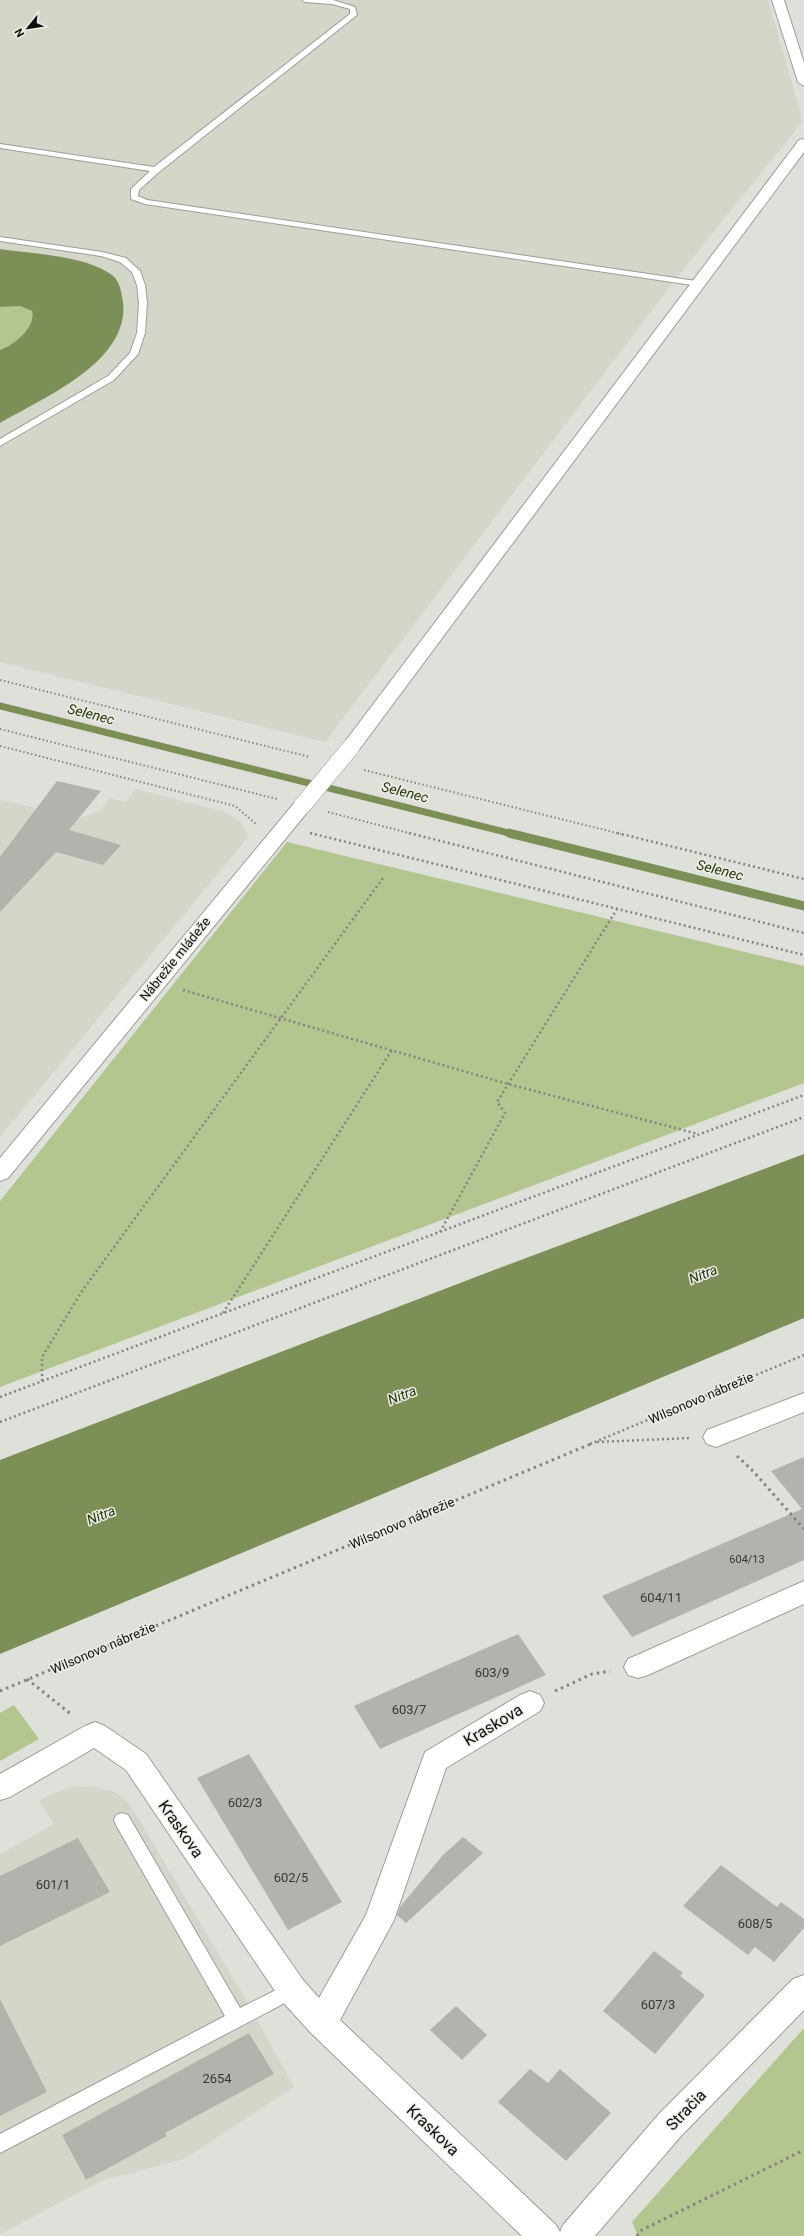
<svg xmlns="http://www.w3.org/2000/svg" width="804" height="2236" font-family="Roboto,sans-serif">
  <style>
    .built { fill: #d2d7ca }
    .green { fill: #b3c68f }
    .water { fill: #7c8f57 }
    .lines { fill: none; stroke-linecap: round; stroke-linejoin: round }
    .stream-far1 { stroke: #7c8f57; stroke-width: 7 }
    .stream { stroke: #7c8f57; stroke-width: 9 }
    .building { fill: #b1b3ad }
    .lane-casing { stroke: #9c9e98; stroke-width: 2 }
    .street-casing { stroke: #9c9e98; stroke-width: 2 }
    .path-far2 { stroke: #848581; stroke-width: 2; stroke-dasharray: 1.5 2.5; stroke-linecap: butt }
    .path-far1 { stroke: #848581; stroke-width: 2.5; stroke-dasharray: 2 3; stroke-linecap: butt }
    .path { stroke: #848581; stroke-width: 3; stroke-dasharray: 2.5 4; stroke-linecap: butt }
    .lane { fill: #fff; fill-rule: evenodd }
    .street { fill: #fff; fill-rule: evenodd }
    .street-bridge-casing { stroke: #9c9e98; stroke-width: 18; stroke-linecap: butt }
    .street-bridge { stroke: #fff; stroke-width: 17 }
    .labels { text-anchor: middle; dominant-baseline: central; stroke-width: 3; stroke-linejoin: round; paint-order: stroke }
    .number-label { font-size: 11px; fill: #363734 }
    .street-label { font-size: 13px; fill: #0d0e0c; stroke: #ebeee7 }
    .near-number-label { font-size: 13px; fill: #363734 }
    .water-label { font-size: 14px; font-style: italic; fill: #293609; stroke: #ebeee7 }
    .near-street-label { font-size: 16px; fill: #0d0e0c; stroke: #ebeee7 }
  </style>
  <rect width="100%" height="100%" fill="#dee0da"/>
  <path class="built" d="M0,0H768L803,121L674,281L325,742L0,662Z
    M136,789L225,812L241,822L248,837L0,1137V800L79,818L100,811L110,798L126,802Z
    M91,1786L114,1792L127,1801L134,1811L252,2010L294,2087L184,2159L101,2181L0,2234V1854L54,1824L39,1801L53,1793L73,1787Z"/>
  <path class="green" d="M20,306L32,311C35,327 14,345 0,350V307Z
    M287,842L804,966V1083L0,1387V1201Z
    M14,1705L39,1739L0,1761V1713Z
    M804,2028V2236H638L632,2222Z"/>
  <path class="water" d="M0,249C33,254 81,255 109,273C120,279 121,291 123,302C130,362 43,398 0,423V350C14,345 36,327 32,311L20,306L0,307Z
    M804,1154V1318L0,1654V1460L494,1270Z"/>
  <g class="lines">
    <path class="stream-far1" d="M0,706L513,834"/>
    <path class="stream" d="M509,833L804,906"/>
  </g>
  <path class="building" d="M57,781L101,791L69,830L121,845L103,865L56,852L0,912V857Z
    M804,1457V1560L632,1637L602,1596L802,1509L771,1471Z
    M518,1634L546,1675L380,1749L354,1706Z
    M249,1754L342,1902L288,1930L197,1778Z
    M463,1837L483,1853L406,1923L397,1915L400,1907L443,1855Z
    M78,1838L110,1892L0,1946V1876Z
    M721,1865L777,1907L781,1902L804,1919V1928L774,1962L755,1947L748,1955L683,1906Z
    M654,1951L683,1973L680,1976L705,1995L655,2054L603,2011Z
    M0,1999L47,2092L0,2116Z
    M456,2006L487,2035L462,2060L430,2030Z
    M249,2033L274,2074L165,2133L167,2136L86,2180L62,2135Z
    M530,2069L548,2083L560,2069L611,2113L566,2161L498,2102Z"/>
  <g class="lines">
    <defs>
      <path id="lane" d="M302,0H333L355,7L357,15L159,172L139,190L138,196L147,200L696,281L700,284L699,286L145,204L131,199V189L150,171L0,148V144L154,167L350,14V9L332,4L305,2Z
        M0,237L102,252L126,258L140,271L145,285L147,303L145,333L138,354L114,380L0,446V439L108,376L130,353L137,333L139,303L137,285L132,272L120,262L101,256L0,241Z
        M122,1813L128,1815L240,2008L292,1982L298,1984L301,1990L298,1996L0,2153V2134L225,2016L116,1825L114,1820L116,1815Z"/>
      <path id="street" d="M772,0H784L804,63V86L798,82Z
        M804,139V152L358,751L351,753L344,751L342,747L344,743L799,140Z
        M302,800L309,802L312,806L309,810L8,1178L0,1181V1158L295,802Z
        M804,1393V1412L716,1447L707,1444L703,1437L707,1430Z
        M804,1581V1604L648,1675L638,1678L628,1675L624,1667L628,1659Z
        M530,1691L540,1695L544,1703L540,1711L446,1768L394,1920L340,2020L556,2225L560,2232L563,2225L659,2114L793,1979L804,1975V2010L681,2136L595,2236H522L311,2033L281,2000L126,1770L94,1748L10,1797L0,1800V1774L85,1726L95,1722L105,1726L146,1754L303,1980L319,1998L366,1915L425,1752L520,1695Z"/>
    </defs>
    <use href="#lane" class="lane-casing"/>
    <use href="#street" class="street-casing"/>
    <path class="path-far2" d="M0,680L310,757
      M0,729L277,799
      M0,746L235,806L256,824
      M364,770L621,834
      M328,812L413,834
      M310,833L313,834"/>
    <path class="path-far1" d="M310,833L804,955
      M409,833L804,933
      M617,833L804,879
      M183,990L508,1084L698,1134
      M440,1232L505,1113L497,1102L617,909
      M223,1313L392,1050
      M42,1381V1357L82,1291L383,878
      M0,1397L804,1095
      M0,1422L804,1117
      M597,1442L690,1438
      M590,1444L804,1355"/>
    <path class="path" d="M737,1456L753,1471L804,1529
      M27,1679L72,1715
      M0,1691L593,1443
      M555,1691L592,1674L610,1671
      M637,2236L640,2231L804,2150"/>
    <use href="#lane" class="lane"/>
    <use href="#street" class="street"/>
    <defs>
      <path id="street-bridge" d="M302,806L351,747"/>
    </defs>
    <use href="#street-bridge" class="street-bridge-casing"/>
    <use href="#street-bridge" class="street-bridge"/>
  </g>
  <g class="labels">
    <g class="number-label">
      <text x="747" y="1559">604/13</text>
    </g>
    <g class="street-label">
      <text transform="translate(175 959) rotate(-51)">Nábrežie mládeže</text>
      <text transform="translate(701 1398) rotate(-23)">Wilsonovo nábrežie</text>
      <text transform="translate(402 1523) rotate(-23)">Wilsonovo nábrežie</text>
      <text transform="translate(103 1648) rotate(-23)">Wilsonovo nábrežie</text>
    </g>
    <g class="near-number-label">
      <text x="661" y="1597">604/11</text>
      <text x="492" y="1672">603/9</text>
      <text x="409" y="1709">603/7</text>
      <text x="245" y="1802">602/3</text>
      <text x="291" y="1877">602/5</text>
      <text x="53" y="1884">601/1</text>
      <text x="755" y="1923">608/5</text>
      <text x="658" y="2004">607/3</text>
      <text x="217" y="2078">2654</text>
    </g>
    <g class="water-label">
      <text transform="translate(91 714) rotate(14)">Selenec</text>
      <text transform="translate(405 792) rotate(14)">Selenec</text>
      <text transform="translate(720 870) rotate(14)">Selenec</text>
      <text transform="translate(703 1274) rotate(-22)">Nitra</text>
      <text transform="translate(402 1395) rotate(-22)">Nitra</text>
      <text transform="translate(101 1515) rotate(-22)">Nitra</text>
    </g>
    <g class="near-street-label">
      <text transform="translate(493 1725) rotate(-31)">Kraskova</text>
      <text transform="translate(181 1829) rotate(55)">Kraskova</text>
      <text transform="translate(686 2110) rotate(-46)">Stračia</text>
      <text transform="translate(433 2130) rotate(44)">Kraskova</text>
    </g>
  </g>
  <g transform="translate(28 28) rotate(240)" stroke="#ebeee7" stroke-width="3" paint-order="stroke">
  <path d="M0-3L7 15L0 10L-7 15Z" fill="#0d0e0c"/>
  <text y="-6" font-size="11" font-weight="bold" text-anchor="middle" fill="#0d0e0c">N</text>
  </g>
</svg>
